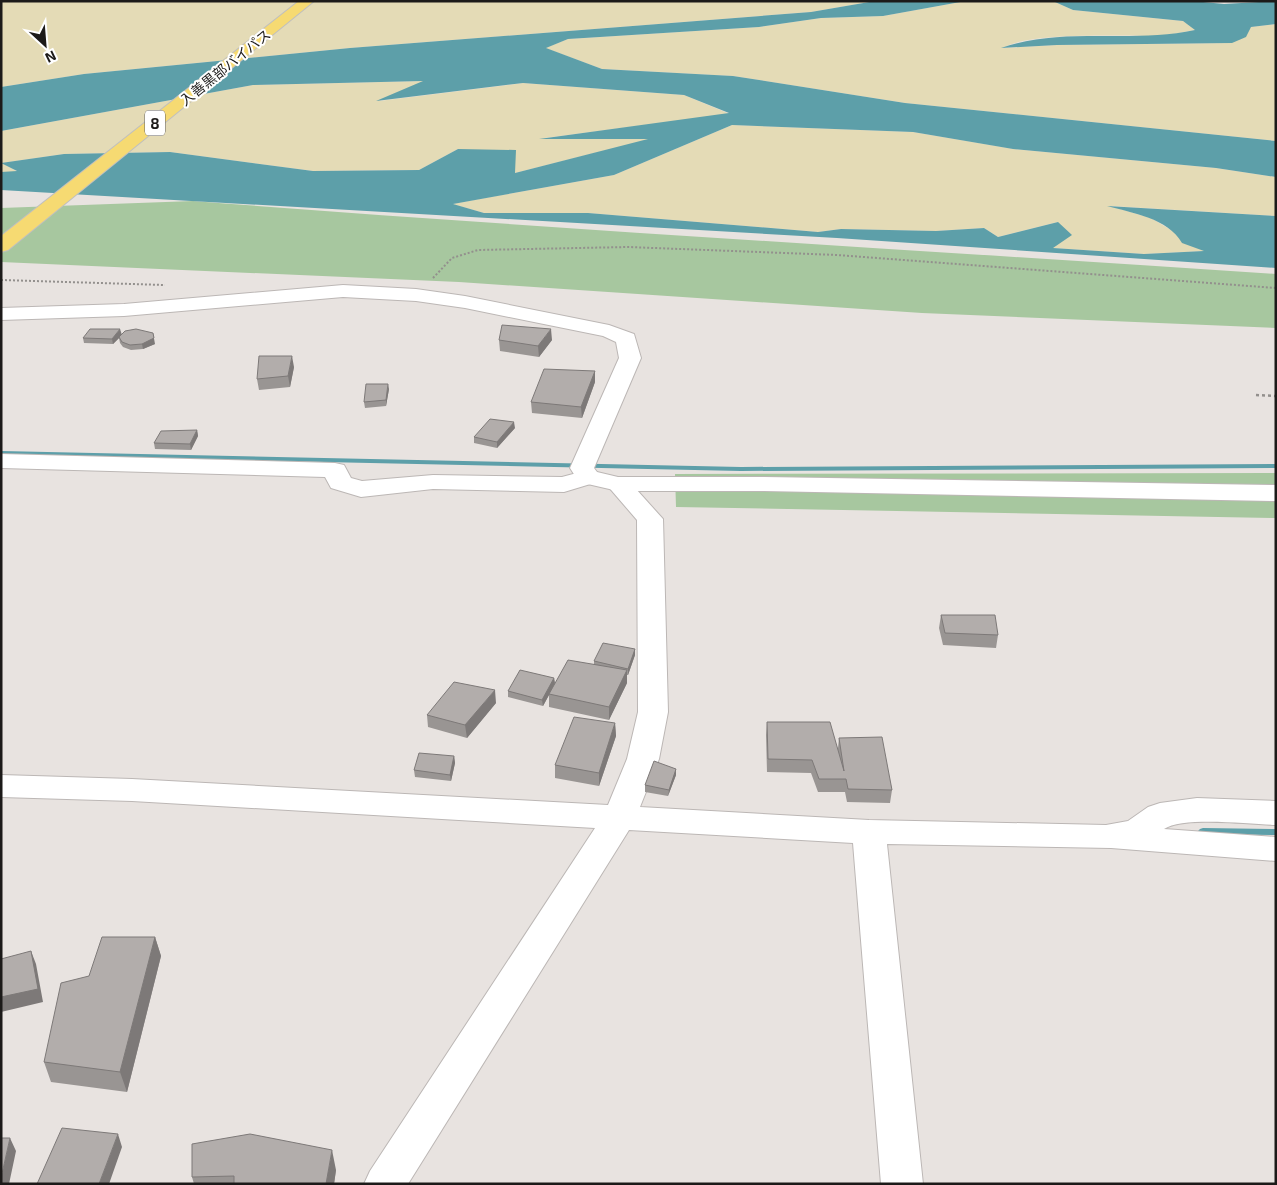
<svg xmlns="http://www.w3.org/2000/svg" width="1277" height="1185" font-family="'Exo 2','Noto Sans JP',sans-serif">
  <style>
    .green { fill: #a7c79f }
    .sand { fill: #e4dbb6 }
    .water { fill: #5d9fa9 }
    .lines { fill: none; stroke-linecap: round; stroke-linejoin: round }
    .stream { fill: #5d9fa9; fill-rule: evenodd }
    .minor-casing { stroke: #bcb7b5; stroke-width: 2 }
    .tertiary-casing { stroke: #bcb7b5; stroke-width: 2 }
    .trunk-casing { stroke: #bfbfbf; stroke-width: 2 }
    .path-far1 { stroke: #93908d; stroke-width: 2; stroke-dasharray: 2 2; stroke-linecap: butt }
    .path { stroke: #93908d; stroke-width: 2.5; stroke-dasharray: 3 3; stroke-linecap: butt }
    .minor { fill: #fff; fill-rule: evenodd }
    .tertiary { fill: #fff; fill-rule: evenodd }
    .trunk { fill: #f6da72; fill-rule: evenodd }
    .wall { fill: #999593 }
    .shaded-wall { fill: #7d7978 }
    .building { fill: #b2adab; stroke: #7d7978 }
    .labels { text-anchor: middle; dominant-baseline: central; stroke-width: 4; stroke-linejoin: round; paint-order: stroke }
    .far-street-label { font-size: 14px; fill: #1c1a19; stroke: #fff }
    .shield { fill: #fff; stroke: #605f5e; stroke-width: 1 }
    .shield-label { font-size: 15px; font-weight: bold; fill: #1c1a19 }
  </style>
  <rect width="100%" height="100%" fill="#e8e3e0"/>
  <path class="green" d="M193,201C554,229 915,250 1276,274V328L922,313L459,282L1,262V208Z
    M1276,473V518L676,507L675,474Z"/>
  <path class="sand" d="M1,1H875L811,12L350,48L84,74L1,87Z
    M966,1L1055,2L1073,10L1183,21L1196,30C1182,32 1168,36 1154,36C1121,36 1028,32 1003,48L1057,45L1231,43L1251,27L1276,24V141L905,103L733,76L602,69L545,48L568,39L759,27L821,18L883,16Z
    M425,81L379,101L523,83L684,95L730,114L545,138L651,139L515,173L458,149L419,170L313,171L170,152L64,154L2,163L18,172H1V131L253,85Z
    M732,125L913,132L1014,149L1216,168L1276,177V216L1110,206L1151,218L1206,251L1144,254L1052,248L1058,222L998,237L984,228L936,231L841,229L818,232L588,213H484L452,204L614,175Z"/>
  <path class="water" d="M875,1H966L883,16L821,18L759,27L568,39L546,48L602,69L733,76L905,103L1276,141V177L1216,168L1013,149L913,132L732,125L614,175L453,204L484,213H588L818,232L841,229L936,231L984,228L998,237L1058,222L1072,235L1053,248L1144,254L1204,251L1182,243C1168,218 1132,213 1107,206L1276,216V268L837,238L1,190V172L17,171L1,163L64,154L170,152L313,171L419,170L458,149L516,150L515,173L648,139H539L729,113L684,95L523,83L376,101L423,81L253,85L1,131V87L84,74L350,48L811,12Z
    M1031,1H1193L1224,4L1276,1V24L1251,27L1246,37L1232,43L1057,45L1001,48C1063,26 1132,44 1195,30L1183,21L1073,10L1055,2Z"/>
  <g class="lines">
    <path class="stream" d="M1,451L741,467L1276,464V468L741,471L1,455Z
      M1203,828L1276,829V835L1203,834L1200,833L1198,831L1200,829Z"/>
    <defs>
      <path id="minor" d="M1,454L335,463L344,465L351,478L362,481L433,475L562,477L588,470L597,472L600,477L597,482L564,492L433,489L361,497L331,488L325,477L1,468Z
        M618,477L627,479L663,519L668,712L659,759L640,807L869,820L1106,825L1128,821L1148,807L1160,803L1197,798L1276,801V825C1251,824 1182,816 1164,829L1276,837V861L1111,848L887,844L923,1184H881L853,843L629,830L408,1184H364L370,1171L595,828L132,801L1,797V775L132,779L608,805L627,759L638,712L637,520L606,484L609,479Z"/>
      <path id="tertiary" d="M343,285L416,289L465,296L609,325L634,334L641,358L594,468L597,472L618,477H764L1276,485V501L764,491H618L579,482L570,468L619,358L616,342L603,336L465,308L416,301L343,297L124,316L1,320V308L124,304Z"/>
      <path id="trunk" d="M299,1H314L8,250L1,252V236Z"/>
    </defs>
    <use href="#minor" class="minor-casing"/>
    <use href="#tertiary" class="tertiary-casing"/>
    <use href="#trunk" class="trunk-casing"/>
    <path class="path-far1" d="M433,278L452,258L478,250L628,247L837,255L1276,288
      M1,280L165,285"/>
    <path class="path" d="M1256,395L1276,396"/>
    <use href="#minor" class="minor"/>
    <use href="#tertiary" class="tertiary"/>
    <use href="#trunk" class="trunk"/>
  </g>
  <path class="wall" d="M121,335L155,344L143,349L131,350L123,347L120,343L119,338L113,344L84,343L83,338Z
    M499,340H552L539,357L500,351Z
    M294,367L290,387L259,390L257,379Z
    M595,371V382L582,418L532,413L531,402Z
    M389,389L386,406L365,408L364,402Z
    M515,428L497,448L474,443V437Z
    M197,430L198,436L191,450L155,449L154,443Z
    M941,615L998,635L996,648L943,645L939,628Z
    M635,649V655L628,675H627V683L609,720L549,707V695L543,706L508,697V691L554,678L555,683L594,664V661Z
    M496,703L467,738L428,727L427,715Z
    M767,722L838,748L839,738L892,790L890,803L847,802L845,792H818L811,773L767,772L766,735Z
    M615,723L616,736L599,786L555,778V765Z
    M454,756L455,763L451,781L415,777L414,770Z
    M676,769V775L668,796L645,792V785Z
    M155,937L161,956L127,1092L51,1082L44,1062L89,976Z
    M336,1170L334,1184H194L192,1177Z"/>
  <path class="shaded-wall" d="M120,329L122,335L113,344L112,339Z
    M551,329L552,340L539,357L538,346Z
    M153,333L155,344L143,349L142,344Z
    M292,356L294,367L290,387L288,376Z
    M595,371V382L582,418L581,407Z
    M388,384L389,389L386,406V400Z
    M514,422L515,428L497,448V442Z
    M197,430L198,436L191,450L190,444Z
    M635,649V655L628,675V669Z
    M627,670V683L609,720V707Z
    M554,678L555,684L543,706L542,700Z
    M495,690L496,703L467,738L465,725Z
    M615,723L616,736L599,786V773Z
    M454,756L455,763L451,781L450,775Z
    M676,769V775L668,796L669,790Z
    M155,937L161,956L127,1092L120,1072Z
    M31,951L36,964L43,1002L1,1012V997Z
    M118,1134L122,1147L109,1184H99Z
    M10,1138L16,1151L9,1184H1V1178Z
    M332,1150L336,1170L334,1184H326Z"/>
  <path class="building" d="M502,325L551,329L538,346L499,340Z
    M90,329H120L112,339L83,338Z
    M136,329L153,333L154,338L142,344L130,345L122,342L119,337L125,331Z
    M259,356H292L288,376L257,379Z
    M544,369L595,371L581,407L531,402Z
    M366,384H388L386,400L364,402Z
    M490,419L514,422L497,442L474,437Z
    M197,430L190,444L154,443L161,431Z
    M941,615H995L998,635L945,633Z
    M603,643L635,649L628,669L594,661Z
    M568,660L627,670L609,707L549,694Z
    M520,670L554,678L542,700L508,691Z
    M454,682L495,690L465,725L427,715Z
    M574,717L615,723L599,773L555,765Z
    M767,722H830L844,771L839,738L882,737L892,790L848,789L846,779H819L812,760L768,759Z
    M419,753L454,756L450,775L414,770Z
    M654,761L676,769L669,790L645,785Z
    M102,937H155L120,1072L44,1062L61,983L89,976Z
    M31,951L38,989L1,997V959Z
    M62,1128L118,1134L99,1184H37Z
    M250,1134L332,1150L326,1184H234V1176L192,1177V1144Z
    M1,1138H10L1,1178Z"/>
  <g class="labels">
    <g class="far-street-label">
      <text transform="translate(225 67) rotate(-39)">入善黒部バイパス</text>
    </g>
    <rect class="shield" x="145" y="110.5" width="20" height="25" rx="4"/>
    <g class="shield-label">
      <text x="155" y="123">8</text>
    </g>
  </g>
  <rect width="1277" height="1185" fill="none" stroke="#1c1a19" stroke-width="5"/>
  <g transform="translate(45 45) rotate(154)" stroke="#ffffff" stroke-width="4" paint-order="stroke">
  <path d="M0-4L9 19L0 12L-9 19Z" fill="#1c1a19"/>
  <text y="-8" font-size="14" font-weight="bold" text-anchor="middle" fill="#1c1a19">N</text>
  </g>
</svg>
